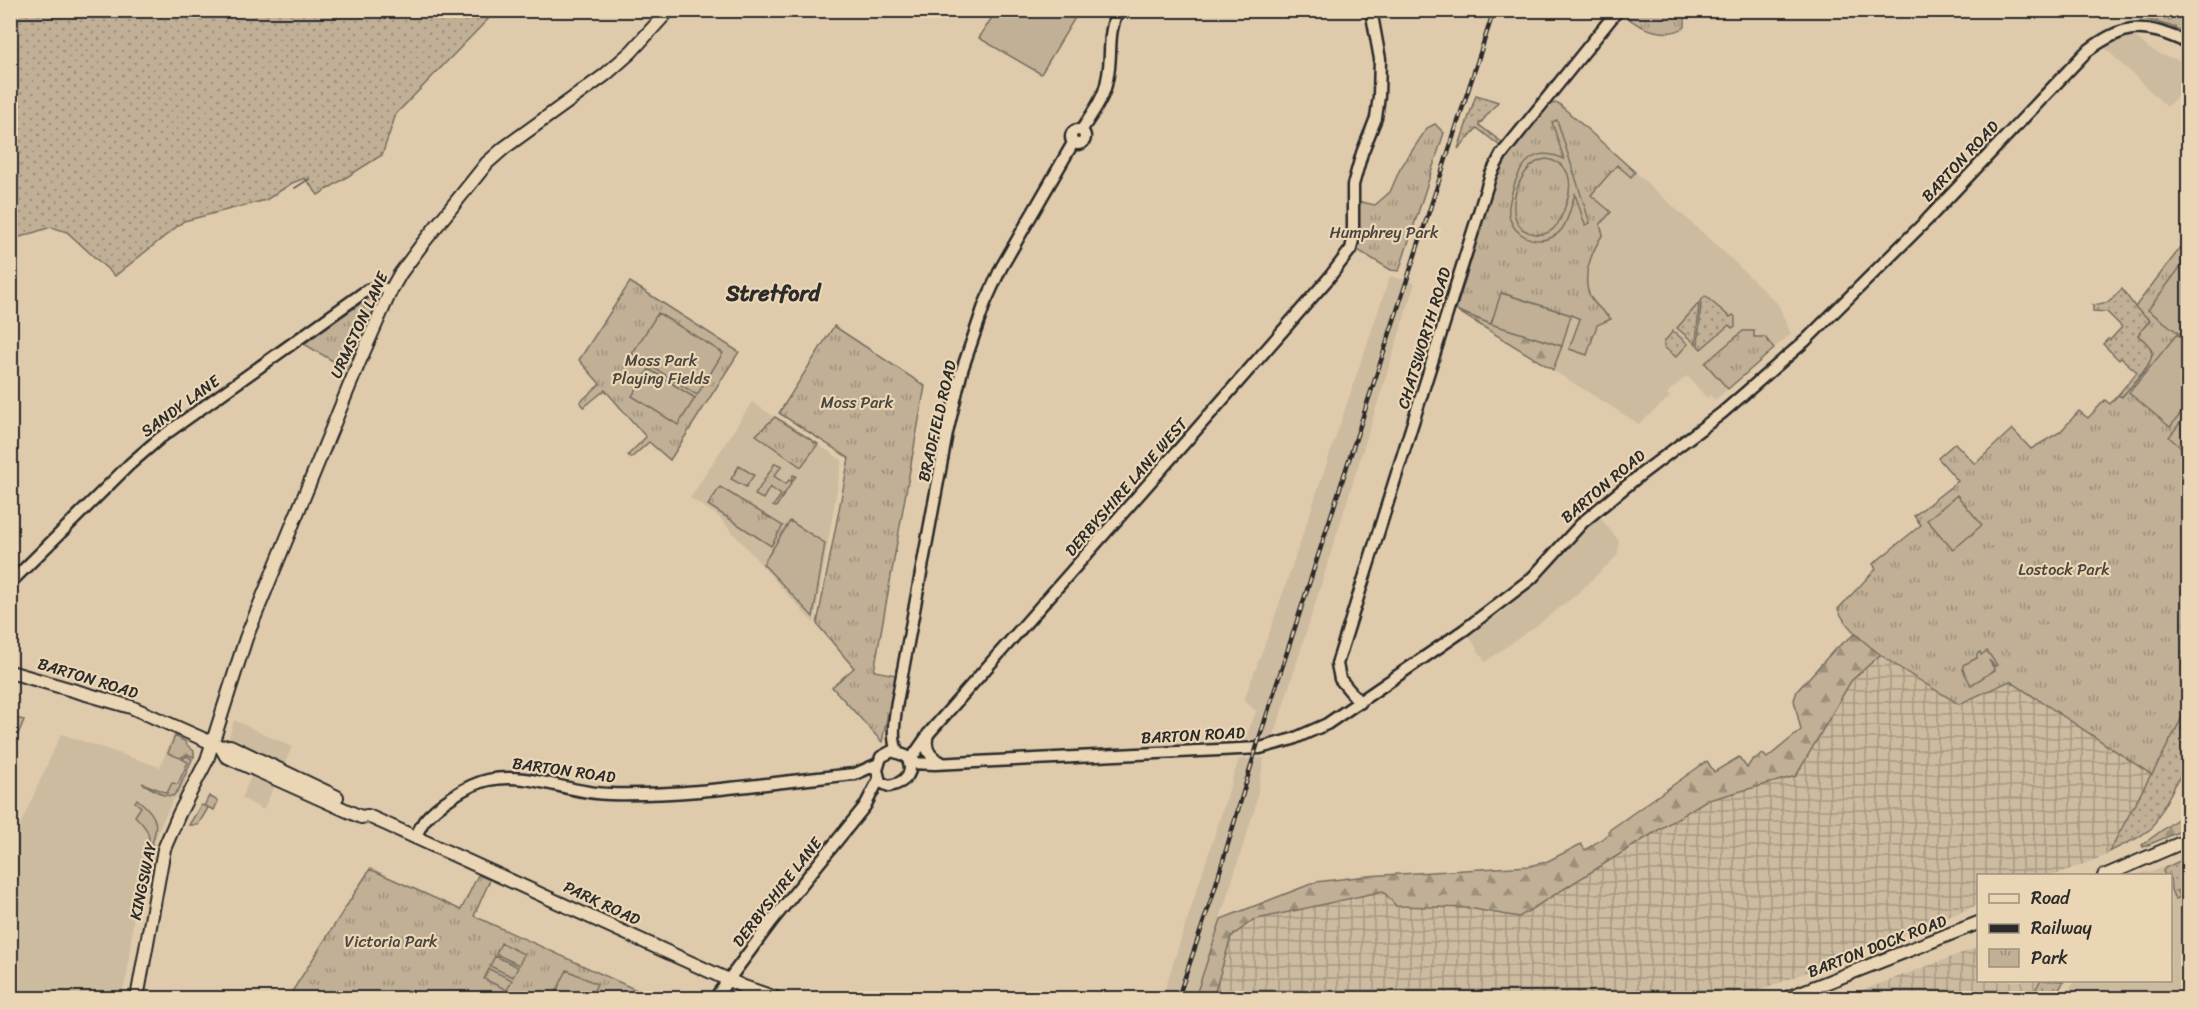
<svg xmlns="http://www.w3.org/2000/svg" width="2199" height="1009" font-family="Sriracha,sans-serif">
  <style>
    .built { fill: #cdbb9f }
    .industrial { fill: url(#industrial-grid) }
    .grass { fill: url(#grass-dots); stroke: #766e60; stroke-width: 1.5 }
    .forest { fill: url(#forest-firs); stroke: #766e60; stroke-width: 1.5 }
    .park { fill: url(#park-tufts); stroke: #766e60; stroke-width: 1.5 }
    .garden { fill: #c1b096; stroke: #766e60; stroke-width: 1.5; fill-rule: evenodd }
    .lines { fill: none; stroke-linecap: round; stroke-linejoin: round }
    .stream { stroke: #6c6559; stroke-width: 2 }
    .minor-casing { stroke: #2b2b2b; stroke-width: 15 }
    .major-casing { stroke: #2b2b2b; stroke-width: 16 }
    .minor { stroke: #ead5b4; stroke-width: 10 }
    .major { stroke: #ead5b4; stroke-width: 12 }
    .rail-casing { stroke: #2b2b2b; stroke-width: 4.5 }
    .rail { stroke: #ead5b4; stroke-width: 2; stroke-dasharray: 7; stroke-linecap: butt }
    .labels { text-anchor: middle; dominant-baseline: central; stroke-width: 4.5; stroke-linejoin: round; paint-order: stroke }
    .street-label { font-size: 16px; fill: #2b2b2b; stroke: #ead5b4 }
    .park-label { font-size: 16px; fill: #494640; stroke: #ead5b4 }
    .district-label { font-size: 22px; font-weight: bold; fill: #2b2b2b; stroke: #ead5b4 }
  </style>
  <defs>
    <pattern id="industrial-grid" width="8" height="8" patternUnits="userSpaceOnUse" patternTransform="scale(1.5)"><rect width="8" height="8" fill="#cdbb9f"/><path d="M0 4h8M4 0v8" fill="none" stroke="#a79882"/></pattern>
    <pattern id="grass-dots" width="8" height="8" patternUnits="userSpaceOnUse" patternTransform="scale(1.5)"><rect width="8" height="8" fill="#c1b096"/><path d="M2 2h.1M6 6h.1" fill="none" stroke="#9d8f7b" stroke-width="1.8" stroke-linecap="round"/></pattern>
    <pattern id="forest-firs" width="22" height="20" patternUnits="userSpaceOnUse" patternTransform="scale(1.5)"><rect width="22" height="20" fill="#c1b096"/><path d="M5 1l3.5 6h-7zM16 11l3.5 6h-7z" fill="#9d8f7b"/></pattern>
    <pattern id="park-tufts" width="24" height="20" patternUnits="userSpaceOnUse" patternTransform="scale(1.5)"><rect width="24" height="20" fill="#c1b096"/><path d="M3 7l-1-3M5 7V3M7 7l1-3M15 17l-1-3M17 17v-4M19 17l1-3" fill="none" stroke="#9d8f7b"/></pattern>
  </defs>
  <rect width="100%" height="100%" fill="#dfcbac"/>
  <filter id="ink" filterUnits="userSpaceOnUse"><feTurbulence type="fractalNoise" baseFrequency=".0167" numOctaves="2"/><feDisplacementMap in="SourceGraphic" scale="12" xChannelSelector="R" yChannelSelector="G"/><feConvolveMatrix kernelMatrix="1 2 1 2 8 2 1 2 1" color-interpolation-filters="sRGB"/></filter>
  <g filter="url(#ink)">
    <path class="built" d="M2129,35L2134,36L2150,49L2162,55L2188,63V84L2167,107L2104,47Z
      M1558,103L1723,251L1778,304L1791,334L1715,400L1710,395L1707,398L1687,376L1667,393L1670,397L1639,424L1456,310L1497,174L1507,158L1550,104Z
      M1390,276L1415,283L1278,723L1273,737L1245,740L1256,711L1244,700L1272,625Z
      M752,402L842,460L814,624L718,516L690,498Z
      M1599,516L1619,541L1618,555L1576,595L1536,626L1485,662L1468,634L1502,612L1526,592L1546,574L1570,544Z
      M234,720L292,747L284,765L230,739L229,737Z
      M61,734L160,767L173,735L186,742V744L194,751L195,756L181,793L173,800L160,827L150,857L145,884L134,913L127,975L121,998H11V839L17,832Z
      M1264,758L1255,808L1195,998H1162L1239,759Z
      M251,776L274,787L263,810L242,798Z
      M2188,857V998H2065L2074,981L2170,980V876L2136,875L2144,872L2149,873Z"/>
    <path class="industrial" d="M1881,654L1959,704L2010,681L2152,775L2107,855L2055,875L1978,876V905L1740,998H1213L1231,937L1252,920L1384,891L1519,917L1705,801L1796,776L1851,681Z
      M1978,947V980L2040,981L2031,998H1842Z"/>
    <path class="grass" d="M11,10H496V11L396,114L382,155L318,195L305,178L292,183L266,200L184,221L115,276L67,232L51,227L11,240Z
      M2136,11H2177L2188,15V34L2170,26L2141,18Z
      M1476,95L1498,102L1479,125L1503,143L1500,146L1477,128L1458,149Z
      M2122,289L2135,307L2150,320L2138,335C2142,339 2149,344 2151,349C2157,362 2130,387 2122,397L2118,395L2137,372L2121,358L2119,360L2103,344L2108,339L2110,340L2122,327L2107,312L2093,311V305L2109,302Z
      M1705,296L1730,317L1733,315L1735,317V326L1732,328L1729,325L1701,349L1698,346L1701,301Z
      M1699,303L1696,344L1677,328Z
      M1673,331L1688,344L1676,357L1664,347V342Z
      M2188,706V761L2152,828L2137,838L2109,852Z
      M2188,857V886L2178,891L2180,897L2176,899L2174,897L2171,890L2170,876L2165,875L2163,871L2165,868Z
      M2040,981V980L2064,981L2054,998H2031Z"/>
    <path class="forest" d="M1456,310L1491,324L1562,346L1553,370Z
      M1855,634L1881,654L1851,681L1796,776L1705,801L1519,917L1468,908L1396,906L1383,891L1253,920L1231,937L1213,998H1195L1221,919L1316,882L1367,876L1530,866L1548,861L1581,844L1585,850L1609,834L1608,831L1707,761L1714,772L1739,757L1747,768L1752,760L1763,754L1767,758L1801,730L1794,700L1797,691L1835,649Z
      M2188,807V828L2143,847L2142,845L2176,820Z"/>
    <path class="park" d="M1626,10L1683,11H1685V27C1667,39 1639,29 1625,15Z
      M1558,103L1635,172L1631,177L1617,165L1591,195L1611,212L1600,225L1603,234C1592,251 1580,278 1591,298C1596,306 1604,312 1611,319L1597,325L1587,355L1569,349L1580,319L1571,315L1502,293L1491,324L1456,310L1497,174L1507,158L1550,104Z
      M1435,124L1444,133L1399,271L1391,270L1356,249L1357,201L1375,205L1390,192L1400,169L1427,128Z
      M2188,238V706L2152,775L2010,681L1959,704C1925,683 1852,645 1838,609L1876,569L1873,564L1921,525L1914,516L1958,481L1938,458L1955,443L1975,464L2012,429L2031,449L2060,432L2079,411L2088,418L2105,400L2110,404L2118,395L2122,397C2130,387 2157,362 2151,349C2149,344 2142,339 2138,335L2150,320L2135,307Z
      M630,282L739,352L670,460L649,442L631,458L628,455L646,437L605,390L584,407L580,402L600,384L579,360Z
      M371,298L377,301L348,370L304,344L364,301Z
      M834,326L925,386L874,671L896,675L882,742L832,687L854,668L817,624L849,458L779,413Z
      M1743,331H1754V337H1765L1774,349L1728,389L1705,363Z
      M775,417L818,444L801,467L756,435Z
      M720,487L783,526L771,546L708,505Z
      M370,869L461,910L478,875L490,880L474,916L654,998H288Z"/>
    <path class="garden" d="M996,11V10L1079,11L1041,74L979,38Z
      M1557,120L1590,223L1585,225L1575,194C1571,206 1569,219 1562,229C1547,248 1517,241 1510,219C1507,210 1510,201 1512,192C1520,164 1533,145 1564,159L1552,122ZM1546,159C1570,163 1573,181 1567,201C1562,217 1556,237 1535,234C1497,229 1516,162 1546,159Z
      M2188,257V340L2148,310Z
      M1501,293L1571,315L1562,346L1491,324Z
      M658,313L723,353L697,395L632,354Z
      M2177,334L2188,344V405L2170,427L2129,393Z
      M649,369L695,398L678,425L632,396Z
      M2188,413V454L2169,437Z
      M775,463L782,466L774,476L786,484L789,480L791,481L793,475L796,476L776,507L773,506L781,495L770,487L763,499L755,495Z
      M739,466L754,475L746,487L731,479Z
      M1957,495L1982,525L1953,550L1927,520Z
      M790,521L825,543L813,617L763,564Z
      M1987,651L1997,665L1995,666L1989,660L1995,670L1971,685L1963,670V665L1977,658V654L1980,652L1981,655Z
      M11,717L24,720L11,751L10,717Z
      M175,736L186,742V744L194,751V757L187,754L180,758L168,753Z
      M187,756L192,759L179,789L173,796L163,795L142,783L167,793L172,783L178,784L188,762L182,759Z
      M209,796L218,801L214,810L205,806L208,808L198,825H189L201,805L204,806Z
      M137,799C160,817 159,826 149,852H147C152,834 147,828 135,816L141,807L135,802Z
      M501,943L524,954L519,965L496,954Z
      M495,956L518,967L513,977L490,966Z
      M489,969L512,980L507,990L484,979Z
      M567,970L597,984L590,998H553Z"/>
    <g class="lines">
      <path class="stream" d="M295,188L309,179"/>
      <defs>
        <path id="minor" d="M1071 137a7 7 0 1 1 14 0a7 7 0 1 1-14 0Z
          M1081,131C1091,115 1104,99 1107,80C1113,55 1106,36 1118,10
          M10,583L130,464L160,438L367,290L378,287L391,290
          M1360,703L1340,679L1337,664L1491,174L1501,155L1618,10
          M928,734C924,748 929,757 941,762
          M892,751L906,756C916,771 906,783 889,786L880,782L877,770L881,757Z
          M897,751C891,737 895,717 897,702L947,433L962,370L985,303L1001,268L1073,143
          M909,762L930,732L1225,397L1328,279L1351,249L1353,240V185L1362,153L1376,118L1379,96L1380,59L1371,10
          M910,763L935,764L1260,748L1293,739L1327,724L1464,630L1532,578L1583,522L1640,475L1722,413L1805,341L1927,220L2086,52C2126,22 2144,23 2188,43
          M415,837C418,832 421,826 424,821C437,805 468,784 488,780C530,771 569,794 610,794C692,796 773,782 855,774L878,764
          M715,998L772,921L865,806L879,779"/>
        <path id="major" d="M10,672L131,707L221,747L230,746L337,797
          M221,747L226,756L234,760L361,817L368,816L386,824L744,987L776,998
          M2104,876L2188,840
          M137,998L164,849L179,814L207,760L246,638L360,360L391,290L400,274L423,243L487,163L504,148L605,75L631,52L669,10
          M1787,998L1978,923"/>
      </defs>
      <use href="#minor" class="minor-casing"/>
      <use href="#major" class="major-casing"/>
      <use href="#minor" class="minor"/>
      <use href="#major" class="major"/>
      <defs>
        <path id="rail" d="M1178,998L1214,891L1259,739L1494,10"/>
      </defs>
      <use href="#rail" class="rail-casing"/>
      <use href="#rail" class="rail"/>
    </g>
  </g>
  <g class="labels">
    <g class="street-label">
      <text transform="translate(1960 161) rotate(-47)">BARTON ROAD</text>
      <text transform="translate(359 325) rotate(-65)">URMSTON LANE</text>
      <text transform="translate(1424 338) rotate(-73)">CHATSWORTH ROAD</text>
      <text transform="translate(180 406) rotate(-36)">SANDY LANE</text>
      <text transform="translate(937 421) rotate(-77)">BRADFIELD ROAD</text>
      <text transform="translate(1603 486) rotate(-40)">BARTON ROAD</text>
      <text transform="translate(1126 487) rotate(-49)">DERBYSHIRE LANE WEST</text>
      <text transform="translate(88 678) rotate(17)">BARTON ROAD</text>
      <text transform="translate(1193 735) rotate(-3)">BARTON ROAD</text>
      <text transform="translate(564 770) rotate(8)">BARTON ROAD</text>
      <text transform="translate(143 881) rotate(-78)">KINGSWAY</text>
      <text transform="translate(777 892) rotate(-52)">DERBYSHIRE LANE</text>
      <text transform="translate(602 903) rotate(25)">PARK ROAD</text>
      <text transform="translate(1877 946) rotate(-21)">BARTON DOCK ROAD</text>
    </g>
    <g class="park-label">
      <text x="1384" y="232">Humphrey Park</text>
      <text x="661" y="360">Moss Park<tspan x="661" dy="18">Playing Fields</tspan></text>
      <text x="857" y="402">Moss Park</text>
      <text x="2064" y="569">Lostock Park</text>
      <text x="391" y="941">Victoria Park</text>
    </g>
    <g class="district-label">
      <text x="773" y="293">Stretford</text>
    </g>
  </g>
  <rect width="2199" height="1009" fill="none" stroke="#ead5b4" stroke-width="36"/>
  <rect x="18" y="18" width="2163" height="973" fill="none" stroke="#2b2b2b" stroke-width="2" filter="url(#ink)"/>
  <rect x="1977" y="874" width="195" height="108" fill="#ead5b4" stroke="#9e917d" stroke-width="1.5"/>
  <rect x="1989" y="894" width="30" height="9" fill="#ead5b4" stroke="#9e917d" stroke-width="1.5"/>
  <text x="2031" y="904" font-size="18" fill="#2b2b2b">Road</text>
  <rect x="1989" y="924" width="30" height="9" fill="#2b2b2b" stroke="#9e917d" stroke-width="1.5"/>
  <text x="2031" y="934" font-size="18" fill="#2b2b2b">Railway</text>
  <rect x="1989" y="949" width="30" height="18" fill="url(#park-tufts)" stroke="#9e917d" stroke-width="1.5"/>
  <text x="2031" y="964" font-size="18" fill="#2b2b2b">Park</text>
</svg>
